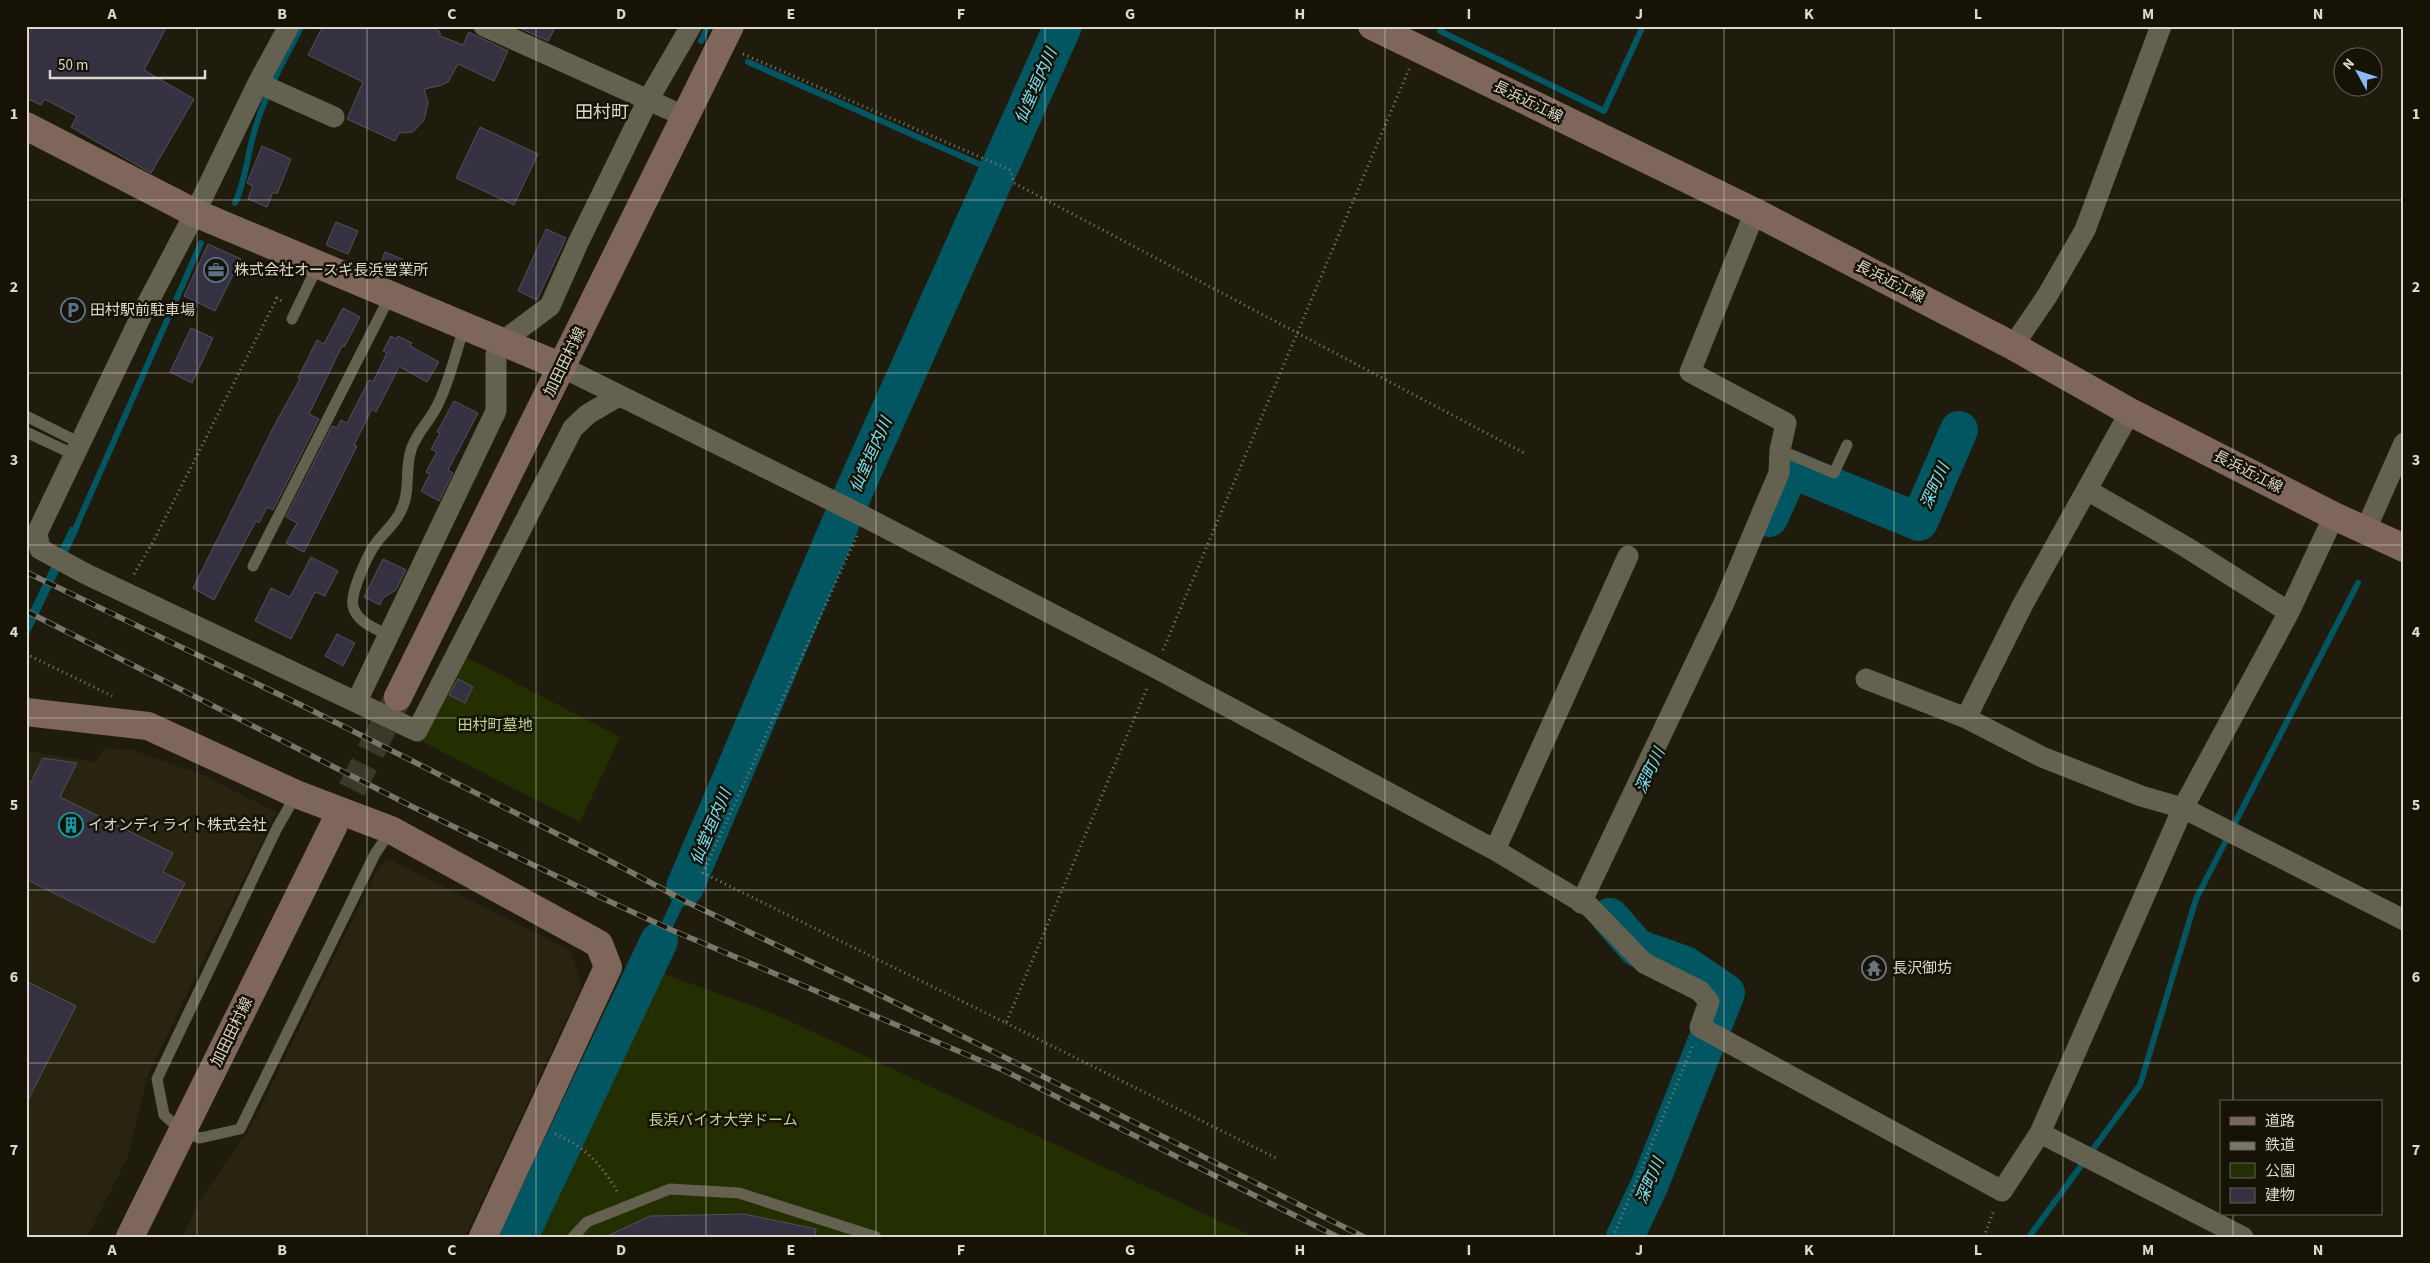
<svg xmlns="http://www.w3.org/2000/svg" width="2430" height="1263" font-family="'Source Sans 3','Noto Sans JP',sans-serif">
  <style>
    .built { fill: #29240f }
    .green { fill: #232f00 }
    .water { fill: #015662 }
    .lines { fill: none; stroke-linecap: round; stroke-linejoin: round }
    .stream { stroke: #015662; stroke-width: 6 }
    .river { stroke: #015662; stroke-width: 38 }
    .building { fill: #353140; stroke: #544f5f }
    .secondary-tunnel { stroke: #3b382a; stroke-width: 28; stroke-dasharray: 28 14; stroke-linecap: butt }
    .path { stroke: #838074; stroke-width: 3; stroke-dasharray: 1 4; stroke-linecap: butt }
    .lane { stroke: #646150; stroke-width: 11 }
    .street { stroke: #646150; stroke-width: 21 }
    .secondary { stroke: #7e665b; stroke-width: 28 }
    .rail-casing { stroke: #79776a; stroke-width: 5.5 }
    .rail { stroke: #161205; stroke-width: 4; stroke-dasharray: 11; stroke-linecap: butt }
    .grid { fill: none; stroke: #dbd9cf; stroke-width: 1; stroke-opacity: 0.55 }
    .labels { text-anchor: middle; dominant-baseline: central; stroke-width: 5; stroke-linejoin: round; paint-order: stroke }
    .street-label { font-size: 15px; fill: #dbd9cf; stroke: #161205 }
    .poi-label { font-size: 15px; fill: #dbd9cf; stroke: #161205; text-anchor: start }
    .park-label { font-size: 15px; fill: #bbd48a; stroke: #161205 }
    .water-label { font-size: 16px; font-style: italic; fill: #7ae3f7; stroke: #161205 }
    .quarter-label { font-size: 18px; fill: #dbd9cf; stroke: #161205 }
    .neatline { fill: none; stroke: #dbd9cf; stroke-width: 2 }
    .grid-label { font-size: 16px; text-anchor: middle; font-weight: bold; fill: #dbd9cf }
  </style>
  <rect width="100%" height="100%" fill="#1f1c0d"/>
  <path class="built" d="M104,748L132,750L206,776L276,812L148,1074L128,1156L87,1237H26V751L96,762Z
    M389,859L570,950L582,986L465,1237H182L201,1199L252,1125L379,866Z"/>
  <path class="green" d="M462,655L620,737L580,822L421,741Z
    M661,973L772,1013L1248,1234L1247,1237H538Z"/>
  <path class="water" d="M70,527H80L26,641V619Z
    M680,884L691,890L665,943L654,938Z"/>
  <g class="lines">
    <path class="stream" d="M1440,31L1604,111L1643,26
      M701,41L708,26
      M748,62L997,172
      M235,203C245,182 247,158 253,136C263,98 283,61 302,26
      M73,534L201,243
      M2029,1237L2140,1085L2196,899L2358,583"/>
    <path class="river" d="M1769,518L1791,469L1919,522L1959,430
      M685,887L858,482L1063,26
      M1610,917L1637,948L1685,965L1726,993L1649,1186L1625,1237
      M519,1237L659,941"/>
  </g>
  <path class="building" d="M33,26H167L144,70L194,99L151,173L71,127L77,116L44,99L41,105L26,98V40Z
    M323,26H433L440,32V36L463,45L469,32L508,51L494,81L458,64L448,82L439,86L424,89L428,102L424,120L413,132L399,133L395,141L347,119L363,82L308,55Z
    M515,26H556L548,41Z
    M480,127L538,154L514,205L456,178Z
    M262,146L291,159L277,194L273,192L267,207L248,199L253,186L247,183Z
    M336,222L358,231L348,254L326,245Z
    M546,229L566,238L537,300L518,291Z
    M208,244L241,259L215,311L184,296Z
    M385,252L404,260L397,275L379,267Z
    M343,308L360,317L344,347L342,346L309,414L319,419L273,510L267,507L259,523L256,521L214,600L193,588L274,426L300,379L298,378L317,340L324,344Z
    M191,328L213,338L192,383L170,372Z
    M391,336L396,339L398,336L412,343L410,346L439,362L427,382L400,367L398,369L376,412L372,409L354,445L357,446L304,552L286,543L297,523L286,517L332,426L337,428L341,420L347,423L369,380L373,382L387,353L383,351Z
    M454,401L478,413L448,470L453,473L439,501L421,491L430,474L426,472L437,452L431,449L440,433L437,432Z
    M311,557L338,571L325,596L315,592L291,639L255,621L271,588L290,597Z
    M383,559L406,570L396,590L383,598L380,605L364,597Z
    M337,634L355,643L343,666L325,656Z
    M458,679L473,687L465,703L449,695Z
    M43,758L77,763L60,797L173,853L163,872L185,883L154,943L26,879V780L31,782Z
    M26,981L76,1006L26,1104Z
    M744,1214L816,1229L815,1237H605L650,1216Z"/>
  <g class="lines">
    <path class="secondary-tunnel" d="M333,827L398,697"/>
    <path class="path" d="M743,54L1010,170L1014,183L1524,453
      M857,536L703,873L1006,1023L1148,686
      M134,574L153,542L277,298L283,302
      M1163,650L1409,69
      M26,654L112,696
      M1006,1023L1276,1158
      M555,1134C586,1147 602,1165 618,1193
      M1613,1237L1692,1047
      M1984,1237L1994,1210"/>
    <path class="lane" d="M292,319L318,265
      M26,416L80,443
      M26,432L75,455
      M1780,450L1834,473L1847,445
      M253,566L390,296
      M390,636C377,629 356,622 353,606C350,593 367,557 374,546C381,535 392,527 398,516C412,495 404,472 411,450C416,433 431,420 438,404C450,380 456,351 465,325
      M296,795L277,828L157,1079L164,1115L182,1131L200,1138L240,1129L375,854L391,830
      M573,1237L587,1222L670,1189L739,1193L876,1237"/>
    <path class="street" d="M289,26L258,83L195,213L144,310L37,533L40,549L86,574L417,731L573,428L588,414L619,396
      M484,26L686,117
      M258,83L334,117
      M2013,346L2047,296L2085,230L2161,26
      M562,367L865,517L1156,668L1495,850L1590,907L1644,963L1700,991L1709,1002L1700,1027L2002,1191L2040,1133L2183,808L2289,612L2334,516
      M2087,490L2186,547L2289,612
      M2366,529L2404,443
      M1866,679L1966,718L2042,757L2141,796L2183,808L2404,920
      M357,701L496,411V355L503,341L550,306L578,243L648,100L691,26
      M1966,718L2022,606L2130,412
      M1495,850L1628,556
      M1581,903L1724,603L1779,473L1780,450L1786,423L1690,372L1755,212
      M2040,1133L2243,1237"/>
    <path class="secondary" d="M1372,26L1755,212L2013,346L2130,412L2334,516L2404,548
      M26,126L195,213L562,367
      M398,697L730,26
      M26,712L148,726L296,794L391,830L599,944L608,967L483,1237
      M130,1237L333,827"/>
    <defs>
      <path id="rail" d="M26,572L305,707L595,853L685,901L884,997L1364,1237
        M26,611L413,807L602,898L674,931L1003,1070L1338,1237"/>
    </defs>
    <use href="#rail" class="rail-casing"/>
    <use href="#rail" class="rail"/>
  </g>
  <path class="grid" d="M197,26V1237M367,26V1237M536,26V1237M706,26V1237M876,26V1237M1045,26V1237M1215,26V1237M1385,26V1237M1554,26V1237M1724,26V1237M1894,26V1237M2063,26V1237M2233,26V1102M26,200H2404M26,373H2404M26,545H2404M26,718H2404M26,890H2404M26,1063H2404M2233,1214V1237"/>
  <defs>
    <symbol id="office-ring" viewBox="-11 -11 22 22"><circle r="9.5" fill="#161205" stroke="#5c6f8a" stroke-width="1.5"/><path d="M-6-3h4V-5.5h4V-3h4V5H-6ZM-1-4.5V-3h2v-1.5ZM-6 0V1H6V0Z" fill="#5c6f8a"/></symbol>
    <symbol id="parking-ring" viewBox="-11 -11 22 22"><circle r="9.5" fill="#161205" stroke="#5c6f8a" stroke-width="1.5"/><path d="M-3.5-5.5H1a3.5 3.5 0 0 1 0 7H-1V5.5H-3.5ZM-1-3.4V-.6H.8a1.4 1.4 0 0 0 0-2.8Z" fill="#5c6f8a"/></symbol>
    <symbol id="building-ring" viewBox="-11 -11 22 22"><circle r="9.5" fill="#161205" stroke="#0f9aa8" stroke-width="1.5"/><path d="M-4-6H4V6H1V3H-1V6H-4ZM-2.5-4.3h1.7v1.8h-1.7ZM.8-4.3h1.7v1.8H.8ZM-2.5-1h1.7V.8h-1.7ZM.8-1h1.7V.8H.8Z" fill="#0f9aa8"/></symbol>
    <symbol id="temple-ring" viewBox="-11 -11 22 22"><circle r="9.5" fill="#161205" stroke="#6b7280" stroke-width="1.5"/><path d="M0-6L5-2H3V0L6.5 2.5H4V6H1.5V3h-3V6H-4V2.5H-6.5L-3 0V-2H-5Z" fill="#6b7280"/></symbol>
  </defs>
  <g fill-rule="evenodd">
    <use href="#office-ring" x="202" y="256" width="28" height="28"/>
    <use href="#parking-ring" x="59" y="296" width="28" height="28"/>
    <use href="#building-ring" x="57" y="811" width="28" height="28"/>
    <use href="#temple-ring" x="1860" y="954" width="28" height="28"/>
  </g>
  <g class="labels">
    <g class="street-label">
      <text transform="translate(1528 102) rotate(26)">長浜近江線</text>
      <text transform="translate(1890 282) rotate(27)">長浜近江線</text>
      <text transform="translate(565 362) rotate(-64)">加田田村線</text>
      <text transform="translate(2248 472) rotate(27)">長浜近江線</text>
      <text transform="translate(232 1032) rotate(-64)">加田田村線</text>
    </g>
    <g class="poi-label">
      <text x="234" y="270">株式会社オースギ長浜営業所</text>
      <text x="90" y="310">田村駅前駐車場</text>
      <text x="88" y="825">イオンディライト株式会社</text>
      <text x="1892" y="968">長沢御坊</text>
    </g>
    <g class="park-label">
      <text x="495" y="725">田村町墓地</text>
      <text x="723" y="1120">長浜バイオ大学ドーム</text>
    </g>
    <g class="water-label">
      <text transform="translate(1036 86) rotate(-66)">仙堂垣内川</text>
      <text transform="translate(871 455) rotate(-66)">仙堂垣内川</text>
      <text transform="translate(1935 486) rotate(-66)">深町川</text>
      <text transform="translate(1650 771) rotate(-65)">深町川</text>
      <text transform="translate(711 827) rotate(-67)">仙堂垣内川</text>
      <text transform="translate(1650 1181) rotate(-67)">深町川</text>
    </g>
    <g class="quarter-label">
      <text x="602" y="112">田村町</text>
    </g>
  </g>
  <rect width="2430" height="1263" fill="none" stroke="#161205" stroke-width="55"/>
  <rect x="2220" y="1100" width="162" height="115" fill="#161205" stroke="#656256"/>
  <rect x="2230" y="1117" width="25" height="8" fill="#7e665b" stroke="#656256"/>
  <text x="2265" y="1126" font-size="15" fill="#dbd9cf">道路</text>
  <rect x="2230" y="1142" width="25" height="8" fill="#79776a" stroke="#656256"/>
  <text x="2265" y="1150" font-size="15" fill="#dbd9cf">鉄道</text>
  <rect x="2230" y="1163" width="25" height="15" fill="#232f00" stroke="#656256"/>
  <text x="2265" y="1176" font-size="15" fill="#dbd9cf">公園</text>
  <rect x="2230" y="1188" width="25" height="15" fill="#353140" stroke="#656256"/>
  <text x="2265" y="1200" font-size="15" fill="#dbd9cf">建物</text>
  <g transform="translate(2358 72) rotate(310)"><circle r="24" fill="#161205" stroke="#656256"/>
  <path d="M0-4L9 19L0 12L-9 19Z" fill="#8db9fc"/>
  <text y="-8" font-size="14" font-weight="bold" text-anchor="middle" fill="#dbd9cf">N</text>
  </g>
  <path d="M50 70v8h155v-8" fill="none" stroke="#dbd9cf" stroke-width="2.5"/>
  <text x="58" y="70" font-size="15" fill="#dbd9cf" stroke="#161205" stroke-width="4" paint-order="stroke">50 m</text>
  <rect x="28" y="28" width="2374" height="1208" class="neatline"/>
  <g class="grid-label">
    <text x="112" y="19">A</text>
    <text x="282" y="19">B</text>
    <text x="452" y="19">C</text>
    <text x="621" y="19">D</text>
    <text x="791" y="19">E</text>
    <text x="961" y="19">F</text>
    <text x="1130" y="19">G</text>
    <text x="1300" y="19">H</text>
    <text x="1469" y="19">I</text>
    <text x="1639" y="19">J</text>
    <text x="1809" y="19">K</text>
    <text x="1978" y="19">L</text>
    <text x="2148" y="19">M</text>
    <text x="2318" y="19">N</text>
    <text x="14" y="119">1</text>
    <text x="2416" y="119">1</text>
    <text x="14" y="292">2</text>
    <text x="2416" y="292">2</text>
    <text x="14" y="465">3</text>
    <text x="2416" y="465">3</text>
    <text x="14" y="637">4</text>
    <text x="2416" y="637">4</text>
    <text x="14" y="810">5</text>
    <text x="2416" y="810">5</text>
    <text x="14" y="982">6</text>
    <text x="2416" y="982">6</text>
    <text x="14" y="1155">7</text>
    <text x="2416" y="1155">7</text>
    <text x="112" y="1255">A</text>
    <text x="282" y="1255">B</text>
    <text x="452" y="1255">C</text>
    <text x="621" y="1255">D</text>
    <text x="791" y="1255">E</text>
    <text x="961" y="1255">F</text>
    <text x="1130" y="1255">G</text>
    <text x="1300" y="1255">H</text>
    <text x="1469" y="1255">I</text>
    <text x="1639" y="1255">J</text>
    <text x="1809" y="1255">K</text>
    <text x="1978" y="1255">L</text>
    <text x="2148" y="1255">M</text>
    <text x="2318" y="1255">N</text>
  </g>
</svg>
